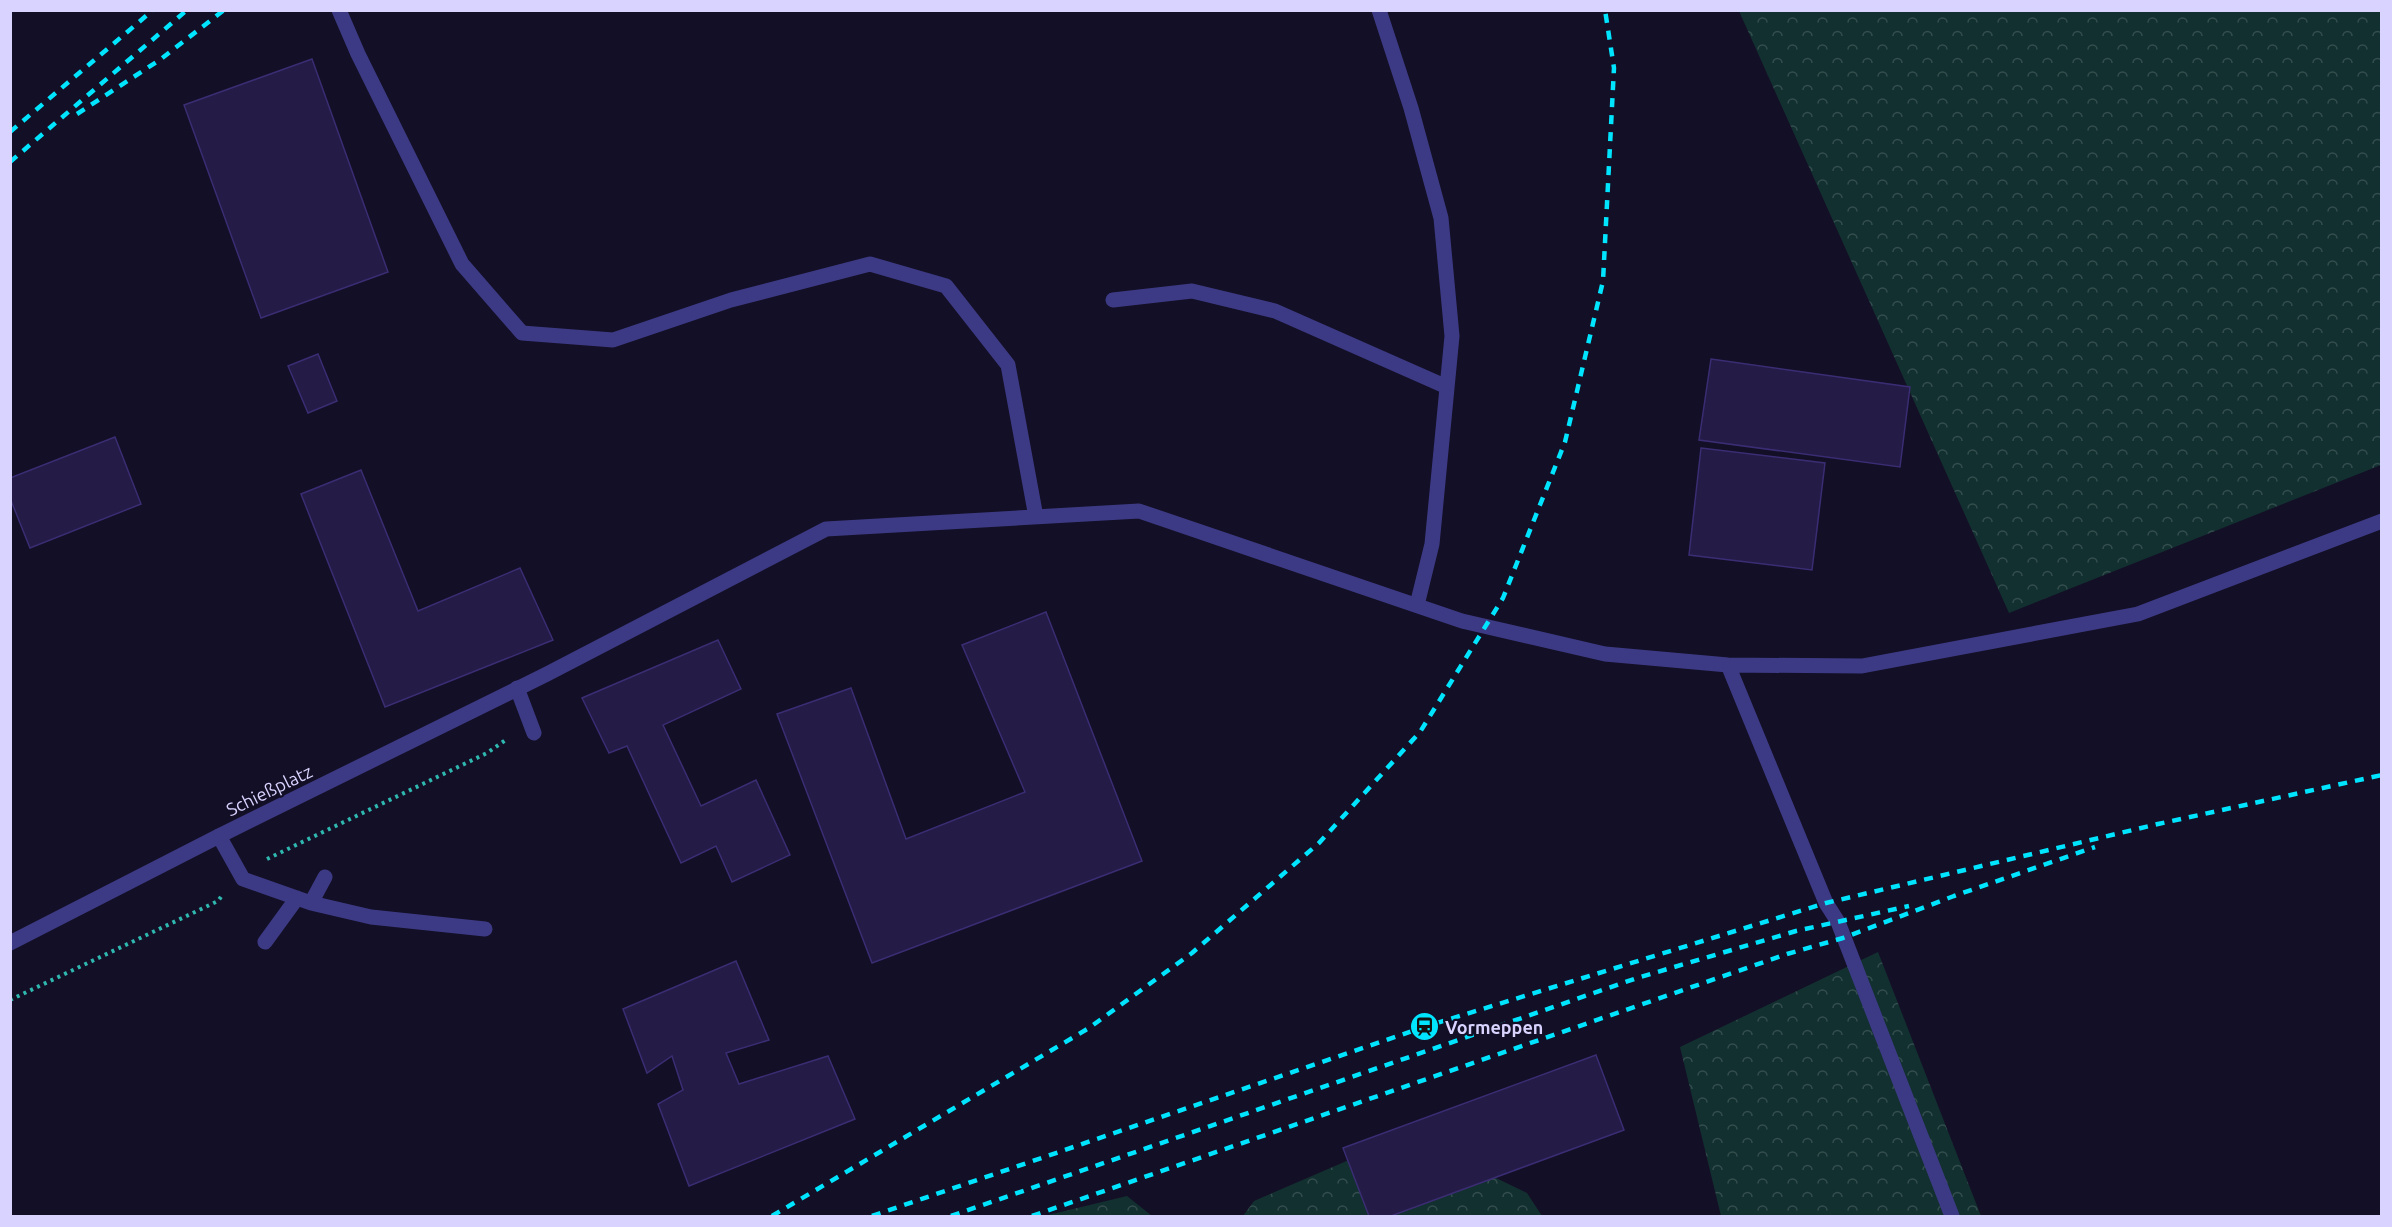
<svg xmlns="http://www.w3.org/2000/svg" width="2392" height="1227" font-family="Ubuntu,sans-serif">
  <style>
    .forest { fill: url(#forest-crowns) }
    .building { fill: #241b47; stroke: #3b2d73; stroke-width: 1.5 }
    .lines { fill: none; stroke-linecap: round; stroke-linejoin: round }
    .path { stroke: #2fb8b0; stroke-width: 4; stroke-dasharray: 3 4.5; stroke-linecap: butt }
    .service { stroke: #3d3a85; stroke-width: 15 }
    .minor { stroke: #3d3a85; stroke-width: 15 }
    .rail { stroke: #00e5ff; stroke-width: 4.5; stroke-dasharray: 9 8; stroke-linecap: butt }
    .labels { text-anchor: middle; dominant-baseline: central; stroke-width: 4.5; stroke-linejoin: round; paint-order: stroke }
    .street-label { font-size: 18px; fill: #d9d4ff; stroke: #130f26 }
    .poi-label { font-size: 18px; font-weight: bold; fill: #d9d4ff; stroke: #130f26; text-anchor: start }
  </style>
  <defs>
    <pattern id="forest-crowns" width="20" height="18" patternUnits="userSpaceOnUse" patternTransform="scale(1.5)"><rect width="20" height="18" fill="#12302f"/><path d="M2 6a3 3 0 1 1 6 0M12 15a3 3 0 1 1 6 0" fill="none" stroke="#344d4e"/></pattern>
  </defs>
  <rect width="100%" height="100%" fill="#130f26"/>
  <path class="forest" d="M1739,11H2381V465L2009,613Z
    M1878,952L1981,1216H1721L1680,1047Z
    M1407,1135L1527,1193L1542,1216H1243L1254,1201Z
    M1127,1196L1152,1216H1044Z"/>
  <path class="building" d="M312,59L388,272L261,318L184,105Z
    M318,354L337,401L308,413L288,366Z
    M1711,359L1910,387L1900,467L1699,440Z
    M115,437L141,504L30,548L10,498V478Z
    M1701,448L1825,463L1812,570L1689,555Z
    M361,470L418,611L520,568L553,640L385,707L301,494Z
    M1046,612L1142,861L872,963L777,714L851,688L906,839L1025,792L962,645Z
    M718,640L741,689L663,725L701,806L756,780L790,855L732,882L716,846L681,863L627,746L609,753L582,698Z
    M736,961L769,1040L726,1053L739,1084L828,1056L855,1119L689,1186L658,1104L683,1090L672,1056L647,1073L623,1009Z
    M1596,1055L1624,1130L1391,1216H1369L1343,1148Z"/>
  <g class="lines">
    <path class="path" d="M267,859L487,753L507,739
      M10,1000L218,901L223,894"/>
    <path class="service" d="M1379,10L1411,108L1441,218L1452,336L1432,544L1417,605
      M1113,300L1192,291L1275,311L1447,387
      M517,688L534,733
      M219,836L243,879L311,903L371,917L485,929
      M311,903L325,877
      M265,942L297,898"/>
    <path class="minor" d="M339,10L358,54L462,264L522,333L613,340L731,300L870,264L946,286L1008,365L1036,517
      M1728,665L1826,903L1838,922L1952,1216
      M10,943L219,836L547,674L826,529L1139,511L1462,621L1605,654L1728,665L1862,666L2138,614L2382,521"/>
    <path class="rail" d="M77,114L161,59L224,10
      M10,132L153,10
      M10,162L187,10
      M772,1216L1089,1028L1192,953L1319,843L1420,732L1503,598L1565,442L1603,281L1614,68L1605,10
      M872,1216L1424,1027L1826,903L2158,824L2382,775
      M951,1216L1637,978L1796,931L1909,906
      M1032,1216L1787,954L1843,938L1954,896L2095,847"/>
  </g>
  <defs>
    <symbol id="station-disc" viewBox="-11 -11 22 22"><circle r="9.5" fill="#00e5ff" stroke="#130f26"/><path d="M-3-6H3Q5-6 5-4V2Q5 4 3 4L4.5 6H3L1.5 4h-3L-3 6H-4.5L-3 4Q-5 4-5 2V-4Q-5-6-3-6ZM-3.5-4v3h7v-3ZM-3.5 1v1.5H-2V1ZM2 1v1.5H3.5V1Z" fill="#111"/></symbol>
  </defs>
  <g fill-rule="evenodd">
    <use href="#station-disc" x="1408" y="1010" width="33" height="33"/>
  </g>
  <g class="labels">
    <g class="street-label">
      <text transform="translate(269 790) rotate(-26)">Schießplatz</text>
    </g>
    <g class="poi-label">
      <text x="1445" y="1027">Vormeppen</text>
    </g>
  </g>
  <rect width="2392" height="1227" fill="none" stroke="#d9d4ff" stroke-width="24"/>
</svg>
